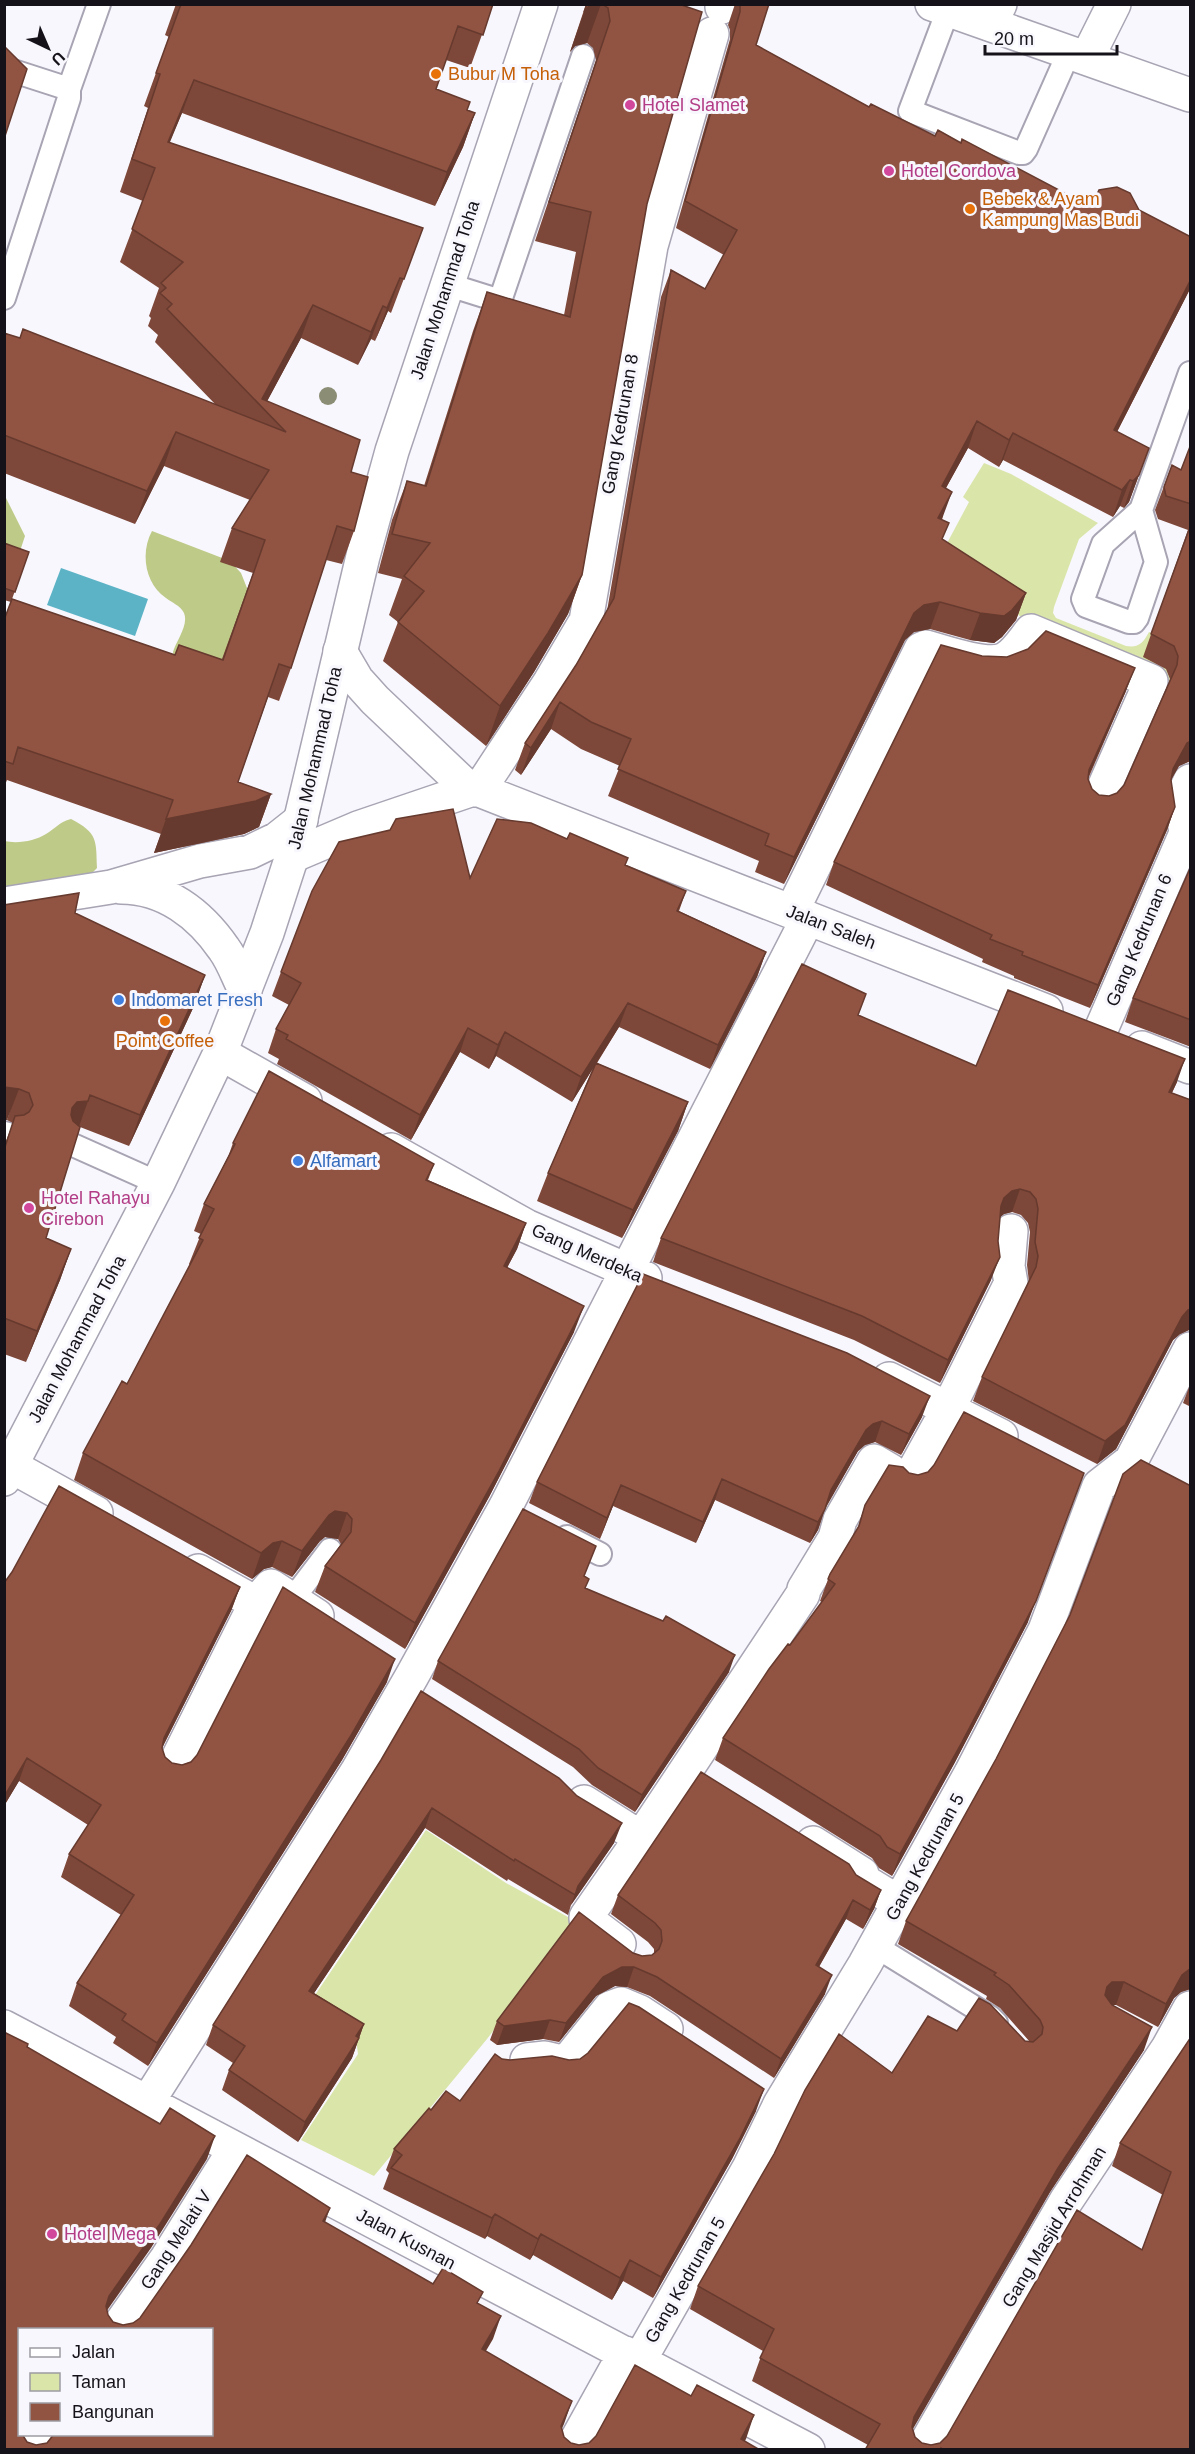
<svg xmlns="http://www.w3.org/2000/svg" width="1195" height="2454" font-family="Helvetica,sans-serif">
  <style>
    .green { fill: #dae5aa }
    .forest { fill: #beca88 }
    .water { fill: #5db3c6 }
    .lines { fill: none; stroke-linecap: round; stroke-linejoin: round }
    .service-casing { stroke: #a8a4b3; stroke-width: 26 }
    .minor-casing { stroke: #a8a4b3; stroke-width: 36 }
    .tertiary-casing { stroke: #a8a4b3; stroke-width: 36 }
    .secondary-casing { stroke: #a8a4b3; stroke-width: 36 }
    .service { stroke: #fff; stroke-width: 22 }
    .minor { stroke: #fff; stroke-width: 33 }
    .tertiary { stroke: #fff; stroke-width: 33 }
    .secondary { stroke: #fff; stroke-width: 33 }
    .tree { fill: #8b8d74 }
    .wall { fill: #7d4739 }
    .shaded-wall { fill: #663a2e }
    .building { fill: #915342; stroke: #663a2e; stroke-width: 1.5; fill-rule: evenodd }
    .food-dot { fill: #e8710a; stroke: #f8f7fd; stroke-width: 2 }
    .hotel-dot { fill: #d1479c; stroke: #f8f7fd; stroke-width: 2 }
    .shop-dot { fill: #3f7fe0; stroke: #f8f7fd; stroke-width: 2 }
    .labels { text-anchor: middle; dominant-baseline: central; stroke-width: 6; stroke-linejoin: round; paint-order: stroke }
    .food-label { font-size: 18px; fill: #c56008; stroke: #f8f7fd; text-anchor: start }
    .hotel-label { font-size: 18px; fill: #b23c85; stroke: #f8f7fd; text-anchor: start }
    .street-label { font-size: 18px; fill: #151319; stroke: #f8f7fd }
    .shop-label { font-size: 18px; fill: #366cbe; stroke: #f8f7fd; text-anchor: start }
  </style>
  <rect width="100%" height="100%" fill="#f8f7fd"/>
  <path class="green" d="M984,463L1011,474L1098,523L1079,539L1054,607L1053,613L1056,618L1126,646C1139,648 1143,643 1149,632L1168,640L1175,684L1035,626L937,562L969,502L963,497Z
    M426,1830L506,1883L577,1922L487,2039L374,2176L301,2140L358,2054L356,2039L305,2010Z"/>
  <path class="forest" d="M4,494L25,536L19,554L4,571Z
    M152,531L230,561L241,573L247,588V608L229,663L174,657L173,652C176,641 189,625 184,613C180,605 172,603 166,598C145,584 140,553 152,531Z
    M71,819C98,833 96,840 97,868L86,879L5,889L4,841C18,844 35,841 46,834C56,828 59,822 71,819Z"/>
  <path class="water" d="M61,568L148,599L135,636L47,605Z"/>
  <g class="lines">
    <defs>
      <path id="service" d="M948,10L910,111L1019,153H1023L1026,149L1069,52
        M4,68L69,89
        M446,284L497,300L501,298L583,56
        M4,298L69,98V89L99,4
        M1141,510L1156,562L1137,618L1134,622H1129L1086,606L1083,599L1103,544Z
        M1141,510L1190,373
        M4,1133L8,1134
        M73,1145L158,1183
        M567,1537L600,1554
        M292,1600L330,1550
        M875,1946L990,2017L996,2023"/>
      <path id="minor" d="M722,7L723,4
        M990,24L1000,4
        M1087,58L1114,4
        M340,651L357,680L375,700L470,790
        M479,790L550,682L586,621L651,246L712,34
        M292,856L358,828L470,790H479L1046,1011
        M121,887C165,887 200,914 224,949C233,961 238,977 245,990
        M4,904L111,887L200,861L250,852L277,839L301,820
        M792,911L921,649L926,647C946,652 987,668 1005,659C1016,653 1023,641 1031,631L1151,681L1098,801
        M1100,1032L1186,833L1181,800L1190,781
        M1142,1048L1190,1067
        M220,1053L305,1101
        M391,1150L526,1226L645,1278
        M889,1379L1001,1436
        M11,1466L96,1513
        M910,1478L948,1409L1011,1283L1008,1266L1011,1231
        M198,1571L256,1603L271,1586L317,1616
        M172,1770L256,1603
        M584,1802L641,1838L803,1594L804,1589L835,1538L840,1520L874,1461L891,1471
        M813,1843L862,1874L859,1878L895,1900
        M619,1944L586,1919V1917L641,1838
        M4,2027L808,2450
        M527,2060L545,2058L566,2063L610,2008L621,2004L640,2012L666,2029
        M147,2103L358,1770L412,1676L506,1506L808,918
        M116,2330L167,2258L235,2149
        M639,2361L749,2168L780,2104L865,1964L971,1773L1045,1630L1099,1486L1131,1461L1190,1349
        M30,2450L41,2434
        M571,2450L625,2353
        M922,2450L1066,2201L1168,2048L1190,2008"/>
      <path id="tertiary" d="M4,1479L158,1183L220,1053L267,933L292,856L363,556L392,451L541,4"/>
      <path id="secondary" d="M932,4L1190,95"/>
    </defs>
    <use href="#service" class="service-casing"/>
    <use href="#minor" class="minor-casing"/>
    <use href="#tertiary" class="tertiary-casing"/>
    <use href="#secondary" class="secondary-casing"/>
    <use href="#service" class="service"/>
    <use href="#minor" class="minor"/>
    <use href="#tertiary" class="tertiary"/>
    <use href="#secondary" class="secondary"/>
  </g>
  <circle class="tree" cx="328" cy="396" r="9"/>
  <path class="wall" d="M176,4H493L470,68L446,60L436,89L467,110L475,113L463,147L435,206L182,113L169,143L423,228L391,313L388,311L375,341L371,339L358,365L301,338L267,401L351,472L354,531L342,564L326,560L291,668L279,701L268,697L238,782L271,794L259,827L244,834L154,853L161,834L7,780L4,787V619L11,602L4,600V543L29,552L12,599L175,655L222,659L253,573L220,562L232,528L250,500L164,466L135,524L4,473V333L215,404L155,342L158,335L148,326L151,318L149,316L159,288L120,262L143,201L120,192L148,108L144,106L169,37L165,35Z
    M586,4H679L647,204L582,575L568,614L534,672L486,746L383,661L398,622L389,615L402,579L378,573L392,520L407,481L424,486L473,331L487,292L564,315L576,252L535,241L596,60L593,48L587,43L575,46L570,52Z
    M735,4H769L756,45L869,107L935,136L961,143L1091,207L1139,210L1191,237V287L1117,432L1149,448L1129,502L1124,508L1120,506L1113,517L1003,460L999,467L968,448L946,488L942,520L943,540L1026,593L1016,620L1002,637L994,643L970,640L930,629L914,632L905,640L784,884L755,872L759,861L608,796L620,766L581,749L551,729L521,775L515,770L525,743L576,665L607,611L661,297L671,270L705,289L724,255L676,228L730,39V30L728,25Z
    M1191,444V763L1188,762L1179,766L1171,780L1175,807L1167,830L1090,1008L1014,978V976L982,962L983,959L826,885L834,862L1126,691L1088,779L1092,789L1099,795L1109,796L1117,793L1124,785L1169,682L1170,679L1166,669L1143,657L1188,530L1158,519L1155,510L1172,465L1181,470Z
    M625,865L686,891L679,911L766,952L757,977L710,1069L619,1027L597,1063L688,1102L678,1131L622,1238L537,1201L548,1173L593,1068L572,1102L496,1056L489,1069L460,1052L411,1140L277,1064L279,1059L268,1053L276,1029L289,1005L272,996L281,972L470,878Z
    M1191,866V1047L1125,1022L1133,998Z
    M75,913L205,975L194,1006L129,1146L80,1127L46,1238L71,1249L60,1280L26,1362L4,1354V1146L13,1123L7,1120Z
    M858,1015L976,1066L1177,1082L1172,1093L1191,1100V1331L1189,1330L1180,1334L1173,1340L1116,1449L1097,1464L973,1401L982,1377L1029,1282L1027,1265L1030,1232L1028,1223L1021,1215L1012,1212L1004,1214L1000,1217L991,1280L940,1383L854,1340L653,1262L661,1238Z
    M233,1143L434,1164L428,1180L526,1223L517,1249L507,1268L574,1332L489,1497L405,1649L315,1592L325,1566L341,1544L338,1539L325,1537L320,1541L292,1577L272,1567L264,1569L252,1579L74,1480L83,1453L127,1384L190,1265L189,1264L201,1234L194,1231L204,1204L228,1157Z
    M643,1274L922,1417L901,1455L875,1442L865,1445L858,1451L826,1506L818,1530L810,1543L715,1500L696,1543L613,1506L600,1539L529,1503L537,1482Z
    M1191,1382V1407L1183,1403Z
    M1190,1486L1191,1989L1181,1992L1174,1998L1158,2027L1116,2005H1111L1144,2050L1050,2192L912,2429L915,2437L922,2443L931,2445L940,2443L1142,2250L1163,2195L1112,2166L1120,2143L1191,2037V2450H865L868,2445L752,2381L763,2351L690,2309L698,2286L892,2073L957,2031L1030,2042L1000,2008L986,1999L987,1996L898,1944L906,1921Z
    M865,1505L1028,1622L954,1764L892,1876L879,1868L872,1858L715,1760L723,1738L822,1602L820,1601L830,1574L857,1530Z
    M584,1576L586,1588L729,1672L635,1812L592,1785L573,1767L432,1679L438,1661Z
    M4,1583L240,1587L231,1611L162,1748L165,1757L172,1763L182,1765L387,1682L342,1760L148,2066L113,2043L116,2037L69,2006L77,1983L121,1915L61,1877L69,1854L88,1825L19,1781L4,1806Z
    M381,1760L614,1843L571,1905L568,1915L508,1879L507,1881L425,1828L314,1993L364,2024L352,2058L298,2142L222,2090L229,2070L233,2063L206,2045L213,2025Z
    M856,1875L881,1890L874,1909L863,1929L846,1919L819,1967L825,1994L774,2078L650,1996L627,1987L615,1986L596,1996L559,2042L543,2039L497,2045L490,2040L497,2021L633,1953L642,1956L652,1955L654,1953V1949L648,1942L611,1914L618,1895Z
    M502,2059L756,2111L732,2159L653,2298L623,2281L612,2300L533,2255L530,2260L487,2236L485,2239L383,2189L389,2173L386,2170L394,2149L431,2110L460,2101Z"/>
  <path class="shaded-wall" d="M598,4H601L587,43L575,46L570,52L584,12L589,6Z
    M194,80L182,113L156,176L168,142Z
    M475,113L463,147L435,206L447,172Z
    M400,278L388,311L375,341L387,308Z
    M1191,279V287L1104,457L1114,430Z
    M313,305L301,338L263,409L262,399Z
    M383,306L371,339L358,365L371,332Z
    M977,421L968,448L932,513L942,486Z
    M176,432L164,466L135,524L147,491Z
    M1013,433L1003,460L999,467L1009,440Z
    M1139,475L1129,502L1124,508L1133,481Z
    M1130,480L1120,506L1113,517L1122,490Z
    M952,492L942,519L928,545L938,518Z
    M582,575L568,614L534,672L486,746L500,706Z
    M1026,593L1016,620L1002,637L994,643L970,640L980,613Z
    M940,602L930,629L914,632L905,640L784,884L794,857L914,613L924,605Z
    M1135,668L1126,691L1081,793L1089,770Z
    M560,702L551,729L521,775L531,748Z
    M1191,741V755L1188,762L1179,766L1164,792L1173,769L1187,743Z
    M271,794L259,827L244,834L154,853L166,819Z
    M1175,807L1167,830L1090,1008L1098,985Z
    M766,952L757,977L710,1069L718,1045Z
    M205,975L194,1006L129,1146L140,1115Z
    M628,1003L619,1027L572,1102L581,1077Z
    M468,1028L460,1052L411,1140L420,1115Z
    M505,1032L496,1056L489,1069L498,1045Z
    M1185,1059L1177,1082L1161,1115L1169,1092Z
    M4,1087L19,1089L7,1120H4Z
    M88,1101L77,1132L66,1134L72,1108L77,1102Z
    M688,1102L678,1131L622,1238L633,1210Z
    M1020,1189L1012,1212L1004,1214L995,1221L1004,1198L1012,1191Z
    M526,1223L517,1249L494,1292L504,1266Z
    M71,1249L60,1280L26,1362L37,1331Z
    M1000,1257L991,1280L940,1383L948,1360Z
    M584,1306L574,1332L489,1497L405,1649L415,1623Z
    M1191,1309V1325L1189,1330L1180,1334L1173,1340L1116,1449L1097,1464L1105,1441L1182,1317L1188,1310Z
    M930,1396L922,1417L901,1455L909,1434Z
    M882,1421L875,1442L865,1445L858,1451L824,1511L831,1490L866,1430L873,1424Z
    M1084,1473L1028,1622L954,1764L892,1876L900,1854Z
    M722,1479L715,1500L696,1543L703,1522Z
    M621,1485L613,1506L600,1539L607,1518Z
    M825,1509L818,1530L810,1543L818,1522Z
    M335,1511L347,1513L338,1539L325,1537L320,1541L292,1577L302,1551L329,1515Z
    M282,1541L272,1567L264,1569L252,1579L261,1553L273,1543Z
    M240,1587L231,1611L155,1762L164,1738Z
    M735,1655L729,1672L635,1812L642,1795Z
    M395,1659L387,1682L342,1760L148,2066L157,2043Z
    M27,1758L19,1781L4,1806V1797Z
    M432,1808L425,1828L302,2011L309,1991Z
    M622,1823L614,1843L571,1905L578,1886Z
    M881,1890L874,1909L863,1929L870,1910Z
    M853,1900L846,1919L809,1984L816,1965Z
    M622,1967H634L627,1987L615,1986L596,1996L559,2042L566,2023L603,1977Z
    M1189,1968H1191L1190,1989L1181,1992L1174,1998L1158,2027L1166,2004L1182,1975Z
    M832,1975L825,1994L774,2078L781,2059Z
    M1112,1982H1124L1116,2005H1103L1107,1987Z
    M550,2020L543,2039L497,2045L504,2026Z
    M364,2024L352,2058L298,2142L305,2122Z
    M1152,2027L1144,2050L1050,2192L906,2441L914,2417L1058,2168Z
    M764,2089L756,2111L732,2159L653,2298L661,2277Z
    M215,2136L207,2159L151,2248L101,2319L109,2296Z
    M330,2208L322,2231L323,2221Z
    M495,2214L487,2236L485,2239L492,2218Z
    M541,2234L533,2255L530,2260L538,2239Z
    M630,2260L623,2281L612,2300L620,2278Z
    M501,2316L493,2339L473,2373L482,2349Z
    M572,2401L564,2424L552,2450L561,2426Z
    M754,2415L746,2439L740,2450L741,2439Z"/>
  <path class="building" d="M181,4H493L483,35L458,26L436,89L470,102L467,110L475,113L447,172L194,80L168,142L423,228L404,279L400,278L387,308L383,306L371,332L313,305L262,399L360,440L351,472L368,477L354,531L337,526L291,668L279,664L238,782L271,794L256,801L166,819L173,800L18,747L13,764L4,761V620L12,599L175,655L179,645L223,660L265,540L232,528L269,470L176,432L147,491L4,435V333L20,338L23,329L286,432L167,309L172,304L160,293L166,288L161,283L183,262L132,229L155,168L132,159L160,74L156,73Z
    M587,4H598L589,6L584,12Z
    M602,4H679L702,12L647,204L582,575L548,633L500,706L398,622L424,591L404,576L430,543L392,534L407,481L426,486L487,292L570,317L591,212L549,202L610,21L608,8Z
    M740,4H769L756,45L869,107L871,104L935,136L938,130L961,143L962,139L1091,207L1099,190L1117,187L1130,193L1139,210L1191,237V279L1114,430L1149,448L1139,475L1133,481L1130,480L1122,490L1013,433L1009,440L977,421L942,486L952,492L938,518L949,523L942,539L1026,593L1012,610L1004,616L980,613L940,602L924,605L914,613L794,857L765,845L769,834L618,769L631,739L591,722L560,702L531,748L525,743L576,665L614,598L671,270L705,289L737,230L685,201L740,12Z
    M4,46L27,69L4,139Z
    M1191,444V504L1166,496L1164,487L1172,465L1181,470Z
    M1191,524V741L1187,743L1173,769L1171,780L1175,807L1098,985L1022,955L1023,952L990,939L992,935L834,862L941,645L982,656L1007,657L1028,649L1046,631L1135,668L1089,770L1088,779L1092,789L1099,795L1109,796L1117,793L1124,785L1177,665L1178,656L1174,646L1151,634Z
    M4,543L29,552L15,592L4,588Z
    M453,809L470,878L497,819L531,823L567,839L570,833L628,858L625,865L686,891L677,911L766,952L718,1045L628,1003L581,1077L505,1032L498,1045L468,1028L420,1115L286,1039L288,1035L276,1029L301,983L281,972L312,891L339,842L390,830L396,819Z
    M1191,866V1020L1133,998Z
    M79,893L75,913L205,975L140,1115L90,1095L88,1101L77,1102L72,1108L71,1115L73,1121L80,1127L46,1238L71,1249L37,1331L4,1318V1150L15,1116L24,1115L29,1112L33,1105L29,1093L19,1089L4,1087V905Z
    M802,964L866,994L858,1015L976,1066L1008,990L1185,1059L1169,1092L1191,1100V1309L1188,1310L1182,1317L1125,1425L1105,1441L982,1377L1036,1267L1038,1256L1035,1242L1038,1209L1036,1199L1030,1192L1020,1189L1012,1191L1004,1198L1001,1206L998,1241L1000,1257L948,1360L862,1316L661,1238Z
    M596,1063L688,1102L633,1210L548,1173Z
    M269,1071L434,1164L426,1180L526,1223L504,1266L584,1306L499,1471L415,1623L325,1566L351,1532L352,1519L347,1513L335,1511L329,1515L302,1551L282,1541L273,1543L261,1553L83,1453L122,1381L127,1384L203,1240L199,1238L214,1209L204,1204L235,1144L233,1143Z
    M643,1274L847,1353L930,1396L909,1434L882,1421L873,1424L866,1430L831,1490L825,1509L818,1522L722,1479L703,1522L621,1485L607,1518L537,1482Z
    M964,1412L1084,1473L1036,1601L962,1742L900,1854L887,1847L880,1836L723,1738L769,1669L788,1644L790,1645L835,1584L828,1579L830,1574L859,1526L865,1505L889,1465L903,1467L909,1473L918,1475L928,1472L934,1465Z
    M1141,1460L1191,1486V1968L1182,1975L1166,2004L1124,1982H1112L1107,1987L1105,1995L1112,2005L1152,2027L1058,2168L914,2417L912,2427L915,2437L922,2443L931,2445L940,2443L947,2436L1077,2210L1142,2250L1171,2172L1120,2143L1191,2037V2450H943L941,2448L940,2450H865L880,2424L760,2358L774,2329L698,2286L774,2154L805,2090L839,2034L892,2073L928,2016L957,2031L979,1998L990,2004L1025,2041L1033,2042L1042,2034L1043,2027L1040,2020L1009,1985L994,1975L996,1973L906,1921L996,1759L1070,1615L1123,1474Z
    M59,1486L240,1587L164,1738L162,1748L165,1757L172,1763L182,1765L191,1762L197,1755L283,1587L395,1659L350,1737L157,2043L122,2020L126,2014L77,1983L134,1895L69,1854L101,1805L27,1758L4,1797V1583L12,1572Z
    M523,1509L596,1546L584,1576L589,1579L585,1588L663,1621L666,1616L735,1655L642,1795L598,1768L579,1749L438,1661Z
    M421,1691L559,1778L577,1796L622,1823L578,1886L575,1895L515,1859L514,1861L432,1808L309,1991L364,2024L356,2036L359,2038L305,2122L229,2070L245,2046L213,2025L381,1760Z
    M701,1772L849,1864L856,1875L881,1890L870,1910L853,1900L816,1965L832,1975L781,2059L657,1977L634,1967H622L603,1977L566,2023L550,2020L504,2026L497,2021L579,1912L633,1953L642,1956L652,1955L659,1949L662,1941L661,1930L655,1923L618,1895Z
    M629,2003L639,2007L764,2089L740,2138L661,2277L630,2260L620,2278L541,2234L538,2239L495,2214L492,2218L391,2168L402,2155L394,2149L429,2108L431,2110L446,2091L460,2101L495,2054L502,2059L510,2060L552,2056L569,2060L580,2059L588,2053Z
    M4,2032L28,2044L27,2047L160,2124L170,2108L215,2136L160,2224L109,2296L106,2306L108,2315L113,2322L123,2325L133,2323L140,2318L191,2245L247,2155L330,2208L323,2221L433,2284L443,2268L483,2292L477,2303L501,2316L482,2349L572,2401L561,2426L564,2437L571,2443L579,2445L589,2443L596,2436L635,2365L691,2396L697,2385L754,2415L741,2439L760,2450H4ZM20,2330H212V2434H54L47,2443L36,2445L27,2442L22,2434H20Z"/>
  <g class="food-dot">
    <circle cx="436" cy="74" r="6"/>
    <circle cx="970" cy="209" r="6"/>
    <circle cx="165" cy="1021" r="6"/>
  </g>
  <g class="hotel-dot">
    <circle cx="630" cy="105" r="6"/>
    <circle cx="889" cy="171" r="6"/>
    <circle cx="29" cy="1208" r="6"/>
    <circle cx="52" cy="2234" r="6"/>
  </g>
  <g class="shop-dot">
    <circle cx="119" cy="1000" r="6"/>
    <circle cx="298" cy="1161" r="6"/>
  </g>
  <g class="labels">
    <g class="food-label">
      <text x="448" y="74">Bubur M Toha</text>
      <text x="982" y="199">Bebek &amp; Ayam<tspan x="982" dy="21">Kampung Mas Budi</tspan></text>
      <text x="165" y="1041" text-anchor="middle">Point Coffee</text>
    </g>
    <g class="hotel-label">
      <text x="642" y="105">Hotel Slamet</text>
      <text x="901" y="171">Hotel Cordova</text>
      <text x="41" y="1198">Hotel Rahayu<tspan x="41" dy="21">Cirebon</tspan></text>
      <text x="64" y="2234">Hotel Mega</text>
    </g>
    <g class="street-label">
      <text transform="translate(445 290) rotate(-72)">Jalan Mohammad Toha</text>
      <text transform="translate(620 424) rotate(-80)">Gang Kedrunan 8</text>
      <text transform="translate(315 758) rotate(-77)">Jalan Mohammad Toha</text>
      <text transform="translate(831 927) rotate(21)">Jalan Saleh</text>
      <text transform="translate(1139 940) rotate(-67)">Gang Kedrunan 6</text>
      <text transform="translate(587 1253) rotate(24)">Gang Merdeka</text>
      <text transform="translate(77 1339) rotate(-62)">Jalan Mohammad Toha</text>
      <text transform="translate(925 1857) rotate(-61)">Gang Kedrunan 5</text>
      <text transform="translate(1054 2227) rotate(-59)">Gang Masjid Arrohman</text>
      <text transform="translate(406 2239) rotate(28)">Jalan Kusnan</text>
      <text transform="translate(176 2240) rotate(-57)">Gang Melati V</text>
      <text transform="translate(685 2280) rotate(-60)">Gang Kedrunan 5</text>
    </g>
    <g class="shop-label">
      <text x="131" y="1000">Indomaret Fresh</text>
      <text x="310" y="1161">Alfamart</text>
    </g>
  </g>
  <rect width="1195" height="2454" fill="none" stroke="#151319" stroke-width="12"/>
  <rect x="18" y="2328" width="195" height="108" fill="#f8f7fd" stroke="#9d9ca2" stroke-width="1.5"/>
  <rect x="30" y="2348" width="30" height="9" fill="#ffffff" stroke="#9d9ca2" stroke-width="1.5"/>
  <text x="72" y="2358" font-size="18" fill="#151319">Jalan</text>
  <rect x="30" y="2373" width="30" height="18" fill="#dae5aa" stroke="#9d9ca2" stroke-width="1.5"/>
  <text x="72" y="2388" font-size="18" fill="#151319">Taman</text>
  <rect x="30" y="2403" width="30" height="18" fill="#915342" stroke="#9d9ca2" stroke-width="1.5"/>
  <text x="72" y="2418" font-size="18" fill="#151319">Bangunan</text>
  <g transform="translate(48 48) rotate(136)" stroke="#f8f7fd" stroke-width="4.5" paint-order="stroke">
  <path d="M0-4.5L10 22L0 15L-10 22Z" fill="#151319"/>
  <text y="-9" font-size="16" font-weight="bold" text-anchor="middle" fill="#151319">U</text>
  </g>
  <path d="M985 45v9h132v-9" fill="none" stroke="#151319" stroke-width="3"/>
  <text x="994" y="45" font-size="18" fill="#151319" stroke="#f8f7fd" stroke-width="4.5" paint-order="stroke">20 m</text>
</svg>
